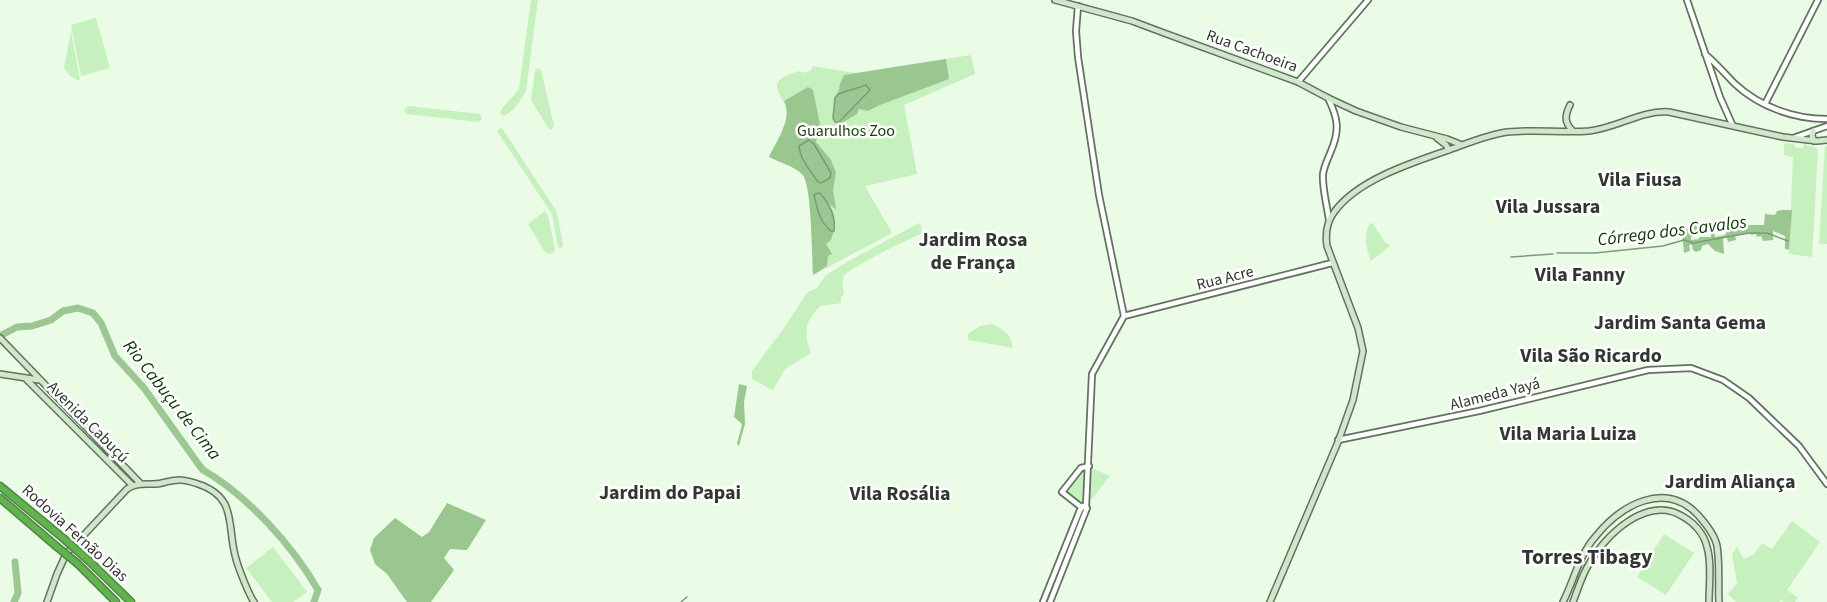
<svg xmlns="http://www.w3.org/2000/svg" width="1827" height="602" font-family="'Source Sans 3',sans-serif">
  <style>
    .green { fill: #c6f0bd }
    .forest { fill: #9ac690 }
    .water { fill: #9cc792; stroke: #7c9c75; stroke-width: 1.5 }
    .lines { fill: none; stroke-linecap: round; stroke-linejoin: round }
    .stream { stroke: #7c9c75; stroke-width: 1.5 }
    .river { stroke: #9cc792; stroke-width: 7 }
    .tertiary-casing { stroke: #637260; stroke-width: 8 }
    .secondary-casing { stroke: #637260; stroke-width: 8 }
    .motorway-casing { stroke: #518745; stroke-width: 9 }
    .tertiary { stroke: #fff; stroke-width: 4.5 }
    .secondary { stroke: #d0e8ca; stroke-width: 5 }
    .motorway { stroke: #62b250; stroke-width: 6 }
    .motorway-bridge-casing { stroke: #518745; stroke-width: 9; stroke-linecap: butt }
    .motorway-bridge { stroke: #62b250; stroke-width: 6 }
    .labels { text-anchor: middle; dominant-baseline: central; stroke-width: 5; stroke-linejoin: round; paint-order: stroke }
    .street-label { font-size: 16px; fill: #313830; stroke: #fff }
    .park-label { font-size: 16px; fill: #143f09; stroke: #fff }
    .water-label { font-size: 18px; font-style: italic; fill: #093500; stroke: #fff }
    .quarter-label { font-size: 20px; font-weight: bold; fill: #313830; stroke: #fff }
    .district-label { font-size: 22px; font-weight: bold; fill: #313830; stroke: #fff }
  </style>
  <rect width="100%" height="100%" fill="#eafbe6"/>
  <path class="green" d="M531,0H538L526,91C520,101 514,112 503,116L500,113C501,107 514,97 519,89Z
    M96,18L110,68L81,76L71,25Z
    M71,31L80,81L70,76L64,68Z
    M971,55L975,74L904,105L917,174L865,186L892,233L813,275C812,258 812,183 802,174C794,166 779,162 769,157C775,144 784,131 787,117C791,104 768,88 781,79C786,75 793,73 799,71L803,73L811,70L813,66L856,73Z
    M538,68L541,70L554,126L551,130L548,128L531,100L535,70Z
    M408,106L480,114L482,119L479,122L406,114L404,110Z
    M502,128L557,212L563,245L561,248L558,247L552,214L497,131L499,129Z
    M1786,143L1794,144L1796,148H1803L1804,144L1818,149L1812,257L1789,254L1793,157L1784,155V145Z
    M1825,146H1827V244H1819Z
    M545,211L548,216L555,249L554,252L550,254L545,252L528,224Z
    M919,223L922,227L921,234C910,238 851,267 845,275C841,280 843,288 844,294L841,297V303L820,306C805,322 803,332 811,353L785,369L773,390L752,379V371L784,328L803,299L808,292L817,288L825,276L847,262Z
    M1370,223L1373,224L1384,241L1390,246L1371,261C1366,248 1363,236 1370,223Z
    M992,324C1005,330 1010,334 1013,348L968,340V334L980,326Z
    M1085,469H1094L1110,476L1087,505L1082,506L1065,492Z
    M1792,521L1820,542L1787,590L1798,598L1795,602H1784L1781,600L1779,602H1736L1728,594L1737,583L1732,554L1737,547L1744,559L1754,554L1762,543L1772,549Z
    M1664,534L1694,553L1666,595L1637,577Z
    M273,547L307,592L293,602H272L246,568Z"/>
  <path class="forest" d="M946,59L949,79L880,105L868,111L859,109L857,114L837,126L838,123L845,117L847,92L838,94L840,84L844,75Z
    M808,87L813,90L820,124L816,142L831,160L836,172L833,190L836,209L830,205L820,193L816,204L825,227L831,231H834L831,240L826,244L832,254L828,256L827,266L813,275C812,258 812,183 802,174C794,166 779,162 769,157C777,140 793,119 784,101Z
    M1782,210H1792L1789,250L1785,249V236L1773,231V240L1763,241L1761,236L1757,237L1756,234L1751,235L1750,233L1735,235L1736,240L1728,242L1727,238H1723L1724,254L1715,251L1708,244L1702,246L1701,250L1696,252L1693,250L1692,245H1689L1690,251L1684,253L1682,233L1686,232V229L1697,224L1699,235L1691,237V240L1699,239V237H1711V233L1714,232L1715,237L1725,235L1728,230L1741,226V223H1747L1748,225H1764L1765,214L1775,215L1777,211Z
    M739,384L747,386L744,402L745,424L739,446L737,444L742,424L734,417Z
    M447,503L486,520L467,550L450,549L444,558L454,570L431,602H407L387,574L375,564L370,550L374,538L395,518L422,537L429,532Z"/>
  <path class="water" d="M866,85L870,90L838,123L835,122L833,118L835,98L838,94Z
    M809,140L814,144L831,173L830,178L821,183L818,182C811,171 800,160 799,146Z
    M818,193H820C830,205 836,216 834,231H831C820,223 817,208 814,195Z"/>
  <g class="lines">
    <path class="stream" d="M1557,253H1595L1663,246L1684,240L1693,243L1749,233H1767L1788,241
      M1511,257L1553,254
      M681,602L687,597"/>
    <path class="river" d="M0,336L17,327L32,326L51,320L63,311L78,308L93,313L101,323L115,356L144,388L199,465L203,470C247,495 293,546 318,590L314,602
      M14,602L18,593L15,562"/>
    <defs>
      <path id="tertiary" d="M1687,0L1720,97L1732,124
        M1078,6L1076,31L1078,57L1099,195L1124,316L1092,374L1086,506
        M1705,54C1716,63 1725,74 1735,84C1760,107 1794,119 1827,119
        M1298,82L1368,0
        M1328,98C1338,118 1340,130 1331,151C1328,159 1324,166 1323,174C1322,188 1327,205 1329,220
        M1765,104L1818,0
        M1793,138L1827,126
        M1124,316L1332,263
        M1338,440L1479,411L1648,370L1691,368L1723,380L1749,398L1799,446L1827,484
        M1081,507L1062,492L1081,468L1089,466
        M1043,602L1080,510
        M1050,602L1087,508L1083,506L1080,510"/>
      <path id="secondary" d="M1055,0L1132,21L1164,33L1298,82L1330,99L1356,111L1401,127L1447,139L1462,145
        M1570,105C1565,115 1564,122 1572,130
        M1813,131L1812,136L1814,141
        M1437,138L1446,145L1449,150
        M0,338L141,484
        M0,374L39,380
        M25,378L132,485
        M47,602L57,574L66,554L127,489C137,481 150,486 162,483C178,479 183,479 198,484C237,497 227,524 235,555C237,565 249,595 254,602
        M1270,602L1338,442L1353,400L1363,351L1358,328L1327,246C1325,233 1327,221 1335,211C1358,180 1411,163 1446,151C1466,144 1486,135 1507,132C1535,129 1562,133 1589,131C1617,128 1641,110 1669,112L1783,137L1817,141L1827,140
        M1563,602C1574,580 1579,555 1596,536C1621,505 1665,480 1698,515C1706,524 1715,535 1717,546C1720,564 1718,584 1719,602
        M1573,602C1578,589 1582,575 1589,564C1605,535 1647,495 1682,516C1693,522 1704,533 1707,547C1712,563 1709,585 1709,602"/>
      <path id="motorway" d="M0,486L63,538
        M0,498L56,546
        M88,560L131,602
        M78,564L116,602"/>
    </defs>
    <use href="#tertiary" class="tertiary-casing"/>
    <use href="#secondary" class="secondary-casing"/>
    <use href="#motorway" class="motorway-casing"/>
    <use href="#tertiary" class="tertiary"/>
    <use href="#secondary" class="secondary"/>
    <use href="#motorway" class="motorway"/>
    <defs>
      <path id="motorway-bridge" d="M63,538L88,560
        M56,546L78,564"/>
    </defs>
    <use href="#motorway-bridge" class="motorway-bridge-casing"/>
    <use href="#motorway-bridge" class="motorway-bridge"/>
  </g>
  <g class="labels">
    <g class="street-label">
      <text transform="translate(1252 51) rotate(20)">Rua Cachoeira</text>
      <text transform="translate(1225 278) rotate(-14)">Rua Acre</text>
      <text transform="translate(1495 394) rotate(-14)">Alameda Yayá</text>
      <text transform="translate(88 422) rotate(45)">Avenida Cabuçú</text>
      <text transform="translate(75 533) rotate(42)">Rodovia Fernão Dias</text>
    </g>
    <g class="park-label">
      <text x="846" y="131">Guarulhos Zoo</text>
    </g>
    <g class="water-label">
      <text transform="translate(1672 231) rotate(-7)">Córrego dos Cavalos</text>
      <text transform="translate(172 400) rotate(52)">Rio Cabuçu de Cima</text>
    </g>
    <g class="quarter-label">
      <text x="1640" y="180">Vila Fiusa</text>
      <text x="1548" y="207">Vila Jussara</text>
      <text x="973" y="240">Jardim Rosa<tspan x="973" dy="23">de França</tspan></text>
      <text x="1580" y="275">Vila Fanny</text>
      <text x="1680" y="323">Jardim Santa Gema</text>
      <text x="1591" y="356">Vila São Ricardo</text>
      <text x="1568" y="434">Vila Maria Luiza</text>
      <text x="1730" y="482">Jardim Aliança</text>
      <text x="670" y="493">Jardim do Papai</text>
      <text x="900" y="494">Vila Rosália</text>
    </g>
    <g class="district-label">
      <text x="1587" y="557">Torres Tibagy</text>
    </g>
  </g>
</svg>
